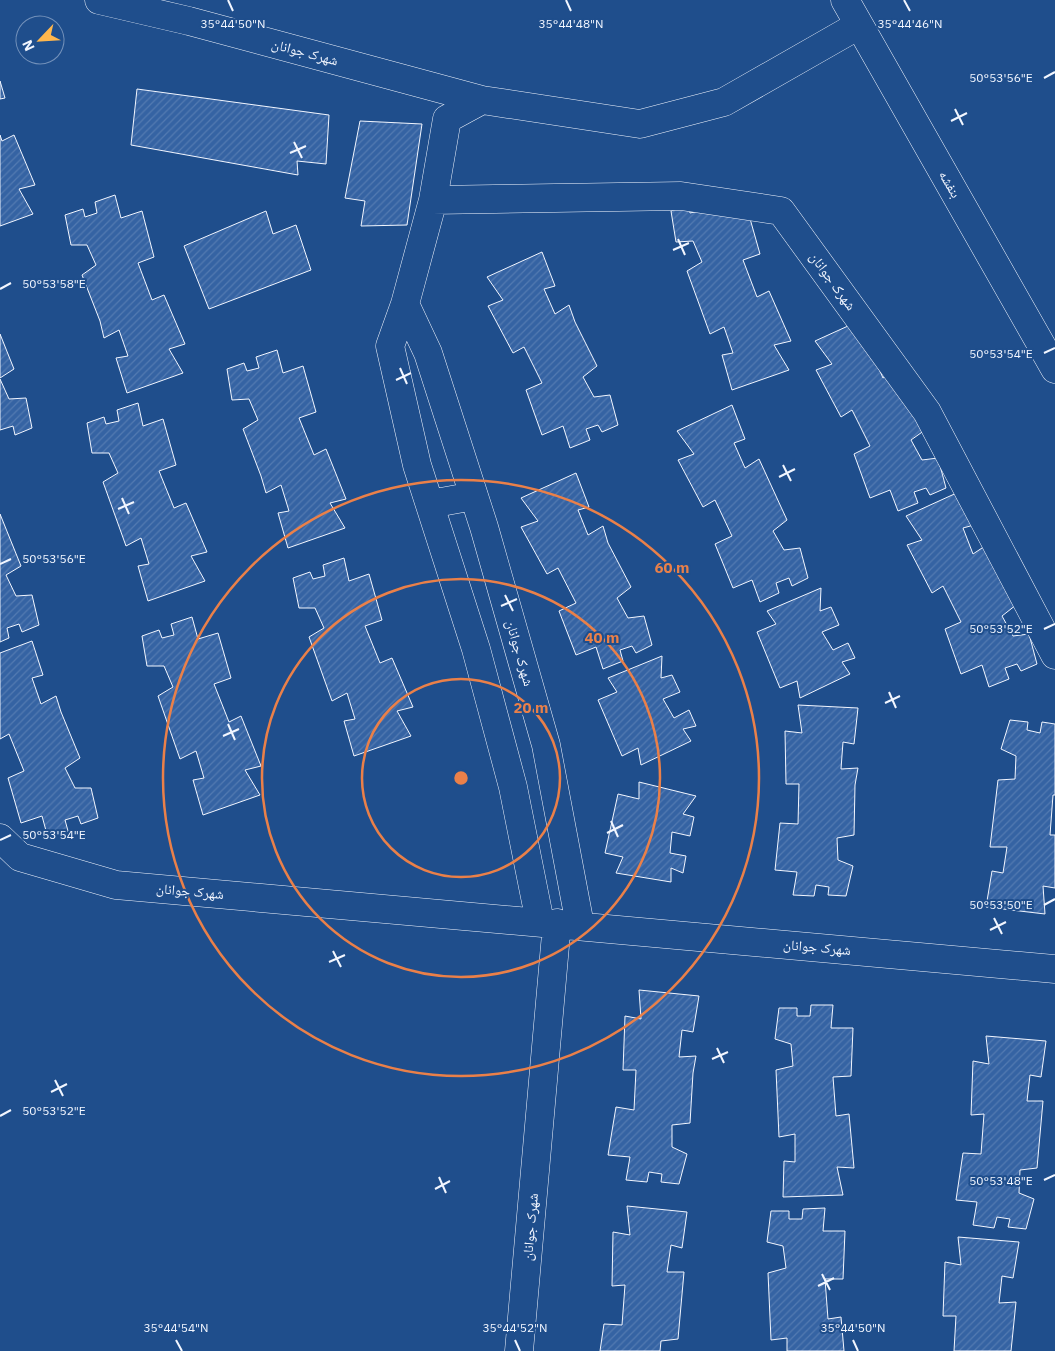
<svg xmlns="http://www.w3.org/2000/svg" width="1055" height="1351" font-family="'IBM Plex Sans','Noto Naskh Arabic',sans-serif">
  <style>
    .building { fill: url(#building-hatch); stroke: #f2f6ff }
    .lines { fill: none; stroke-linecap: round; stroke-linejoin: round }
    .minor-casing { stroke: #f2f6ff; stroke-width: 29 }
    .minor { stroke: #1f4e8c; stroke-width: 28 }
    .ticks { fill: none; stroke: #f2f6ff; stroke-width: 2 }
    .ring { fill: none; stroke: #ea8049; stroke-width: 2.5 }
    .labels { text-anchor: middle; dominant-baseline: central; stroke-width: 4; stroke-linejoin: round; paint-order: stroke }
    .street-label { font-size: 14px; fill: #f2f6ff; stroke: #1f4e8c }
    .ticks-label { font-size: 12px; text-anchor: middle; fill: #f2f6ff; stroke: #1f4e8c; stroke-width: 4; stroke-linejoin: round; paint-order: stroke }
    .centre { fill: #ea8049; stroke: #1f4e8c; stroke-width: 2.5 }
    .ring-label { font-size: 15px; text-anchor: middle; font-weight: bold; fill: #ea8049; stroke: #1f4e8c; stroke-width: 4; stroke-linejoin: round; paint-order: stroke }
  </style>
  <defs>
    <pattern id="building-hatch" width="6" height="6" patternUnits="userSpaceOnUse" patternTransform="scale(1.25)"><rect width="6" height="6" fill="#3563a3"/><path d="M-1 1l2-2M0 6l6-6M5 7l2-2" fill="none" stroke="#537ab1"/></pattern>
  </defs>
  <rect width="100%" height="100%" fill="#1f4e8c"/>
  <path class="building" d="M0,81L5,98L0,99Z
    M137,89L329,115L326,164L297,161L298,175L131,145Z
    M360,121L422,124L407,225L361,226L365,201L345,198Z
    M0,135L2,141L14,135L35,185L19,189L33,214L0,226Z
    M115,195L121,218L142,211L154,257L138,263L152,300L164,295L185,344L169,349L183,373L127,393L116,358L128,356L119,330L104,338L100,321L82,275L96,265L87,245H71L65,215L83,209L85,217L97,213L95,202Z
    M688,205L690,213L703,210L747,208L760,254L743,260L757,297L769,291L791,341L774,345L789,370L732,390L722,355L733,353L724,327L710,334L687,271L702,262L693,241L676,242L671,211Z
    M266,211L273,234L296,225L311,270L209,309L184,246Z
    M542,252L555,286L544,289L555,314L569,305L575,322L597,366L583,377L594,397L610,395L618,425L602,432L598,425L586,429L590,440L570,448L563,426L542,435L526,390L542,383L524,347L513,353L488,306L503,300L487,277Z
    M870,316L872,353L883,378L897,369L925,430L911,440L922,460L938,458L946,488L930,495L926,488L914,492L918,503L898,511L890,490L870,498L854,454L870,446L852,410L841,417L816,370L832,364L815,341Z
    M0,334L14,369L0,378Z
    M277,350L283,373L303,366L316,412L299,418L314,455L326,449L346,499L330,503L345,528L288,548L278,513L289,511L281,485L266,493L261,476L243,429L258,420L249,399L232,400L227,369L244,363L247,371L259,368L256,357Z
    M0,379L9,399L26,398L32,428L15,435L13,426L0,430Z
    M138,403L143,426L163,419L176,465L159,471L174,508L186,503L207,552L191,556L205,581L148,601L138,566L149,564L141,538L126,546L103,482L118,473L109,453H92L87,423L104,417L106,424L119,421L117,410Z
    M732,405L745,439L734,443L745,468L759,459L787,520L773,531L784,550L800,548L808,578L792,586L789,578L776,583L779,593L760,602L752,580L733,588L715,544L732,536L715,500L703,507L678,460L694,454L677,431Z
    M576,473L589,507L578,510L588,535L603,526L608,543L631,587L617,598L628,618L644,616L652,645L636,653L632,646L620,650L623,661L603,669L596,647L576,655L559,611L576,603L558,568L547,574L521,527L538,521L521,498Z
    M961,491L974,525L963,528L973,554L988,544L1016,605L1002,616L1013,636L1029,634L1037,664L1021,671L1017,664L1005,668L1009,679L989,687L982,665L961,674L945,629L961,622L943,586L932,593L907,545L922,540L906,516Z
    M0,514L21,566L6,575L16,596L32,595L39,625L22,632L19,624L7,628L9,638L0,642Z
    M344,558L349,581L369,574L382,620L365,626L380,663L392,658L413,707L397,711L411,736L354,756L344,721L355,719L347,693L332,701L309,637L324,628L315,608H299L293,578L310,572L313,579L325,576L323,565Z
    M821,588L820,611L831,607L839,625L822,632L833,650L848,643L855,658L842,662L850,674L800,698L797,681L780,688L757,632L776,624L767,611Z
    M192,617L198,639L218,633L231,678L214,684L229,722L241,716L261,766L245,770L260,795L203,815L193,780L204,778L196,751L180,759L158,696L173,687L164,666H147L142,636L159,630L162,638L174,635L171,624Z
    M32,641L43,675L32,678L41,704L56,696L61,712L80,758L65,768L75,788H91L98,818L81,824L78,816L65,820L68,831L48,838L42,816L21,823L8,778L24,771L9,734L0,739V653Z
    M662,656L661,678L672,675L680,692L663,699L674,718L689,710L696,726L683,729L691,741L641,765L638,748L622,756L598,700L617,692L608,678Z
    M798,705L858,708L854,744L843,742L841,769L858,768L855,785L854,835L837,838L838,860L853,866L846,896L828,895L829,887L816,885L814,896L793,895L797,872L775,870L780,823L798,824L799,784H786L785,731L802,733Z
    M1010,720L1028,722L1027,730L1040,733L1042,722L1055,724V795H1053L1050,835H1055V888L1043,886L1045,914L986,907L992,871L1003,873L1007,847H990L998,780L1015,779L1016,756L1001,749Z
    M639,782L696,796L683,814L694,817L690,836L672,832L670,853L686,856L683,873L671,868V882L616,873L623,857L605,853L618,794L639,799Z
    M639,990L699,996L693,1032L682,1030L679,1057L696,1056L693,1073L690,1123L672,1125V1147L687,1154L679,1184L661,1182L662,1174L649,1172L647,1182L626,1180L630,1157L608,1155L616,1107L634,1110L636,1070H623L625,1016L641,1019Z
    M811,1005H833L831,1028H853L851,1076L833,1077L836,1116L849,1114L854,1168L837,1167L843,1195L783,1197L784,1161L795,1162V1134L779,1137L776,1070L793,1066L791,1044L775,1039L779,1008H797V1016H810Z
    M986,1036L1046,1041L1041,1077L1030,1075L1027,1101H1043L1037,1168L1020,1170L1019,1193L1034,1199L1026,1229L1008,1227L1010,1219L997,1217L994,1228L973,1225L977,1202L956,1200L963,1153L981,1154L984,1114L971,1115L973,1061L989,1064Z
    M627,1206L687,1212L682,1248L671,1245L667,1272H684L678,1339L661,1341L660,1351H600L604,1324L622,1325L625,1285L612,1286L613,1232L630,1235Z
    M825,1208L823,1231H845L843,1279H825L828,1319L841,1317L844,1351H787V1338L771,1340L768,1273L786,1268L783,1246L767,1242L771,1211H789V1219H802L803,1209Z
    M958,1237L1019,1242L1013,1278L1002,1276L999,1303L1016,1302L1011,1351H954L956,1316H943L945,1262L961,1265Z"/>
  <g class="lines">
    <defs>
      <path id="minor" d="M99,0L189,21L482,100L640,124L724,102L859,25
        M845,0L1055,369
        M482,100L447,119L433,200L405,304L390,346L417,465L476,649L513,787L540,922
        M433,200L681,196L781,211L927,412L1055,655
        M405,304L428,353L484,527L546,745L580,925
        M430,504L474,496
        M0,838L20,857L116,885L1055,969
        M519,1351L557,923"/>
    </defs>
    <use href="#minor" class="minor-casing"/>
    <use href="#minor" class="minor"/>
  </g>
  <path class="ticks" d="M228,0L233,11M566,0L571,11M904,0L910,11M1044,78L1055,72M955,109L963,125M951,121L967,113M294,142L302,158M290,153L306,146M678,239L685,255M673,250L689,243M0,289L11,283M1044,353L1055,348M400,368L407,384M396,380L411,373M783,465L791,481M779,477L795,469M122,498L129,514M118,509L134,502M0,564L11,559M505,595L513,611M501,606L517,599M1044,629L1055,624M889,692L896,708M885,703L900,696M228,724L235,740M223,736L239,729M611,821L618,837M607,833L623,825M0,840L11,835M1044,905L1055,899M994,918L1002,934M990,930L1006,922M333,951L341,967M329,962L345,955M717,1048L724,1063M712,1059L728,1052M55,1080L63,1096M51,1092L67,1084M0,1116L11,1110M439,1177L446,1193M1044,1180L1055,1175M435,1189L450,1181M822,1274L830,1290M818,1286L834,1278M176,1340L182,1351M515,1340L520,1351M853,1340L858,1351"/>
  <g class="ring">
    <circle cx="461" cy="778" r="99"/>
    <circle cx="461" cy="778" r="199"/>
    <circle cx="461" cy="778" r="298"/>
  </g>
  <g class="labels">
    <g class="street-label">
      <text transform="translate(305 52) rotate(15)">شهرک جوانان</text>
      <text transform="translate(950 184) rotate(60)">بنفشه</text>
      <text transform="translate(833 281) rotate(54)">شهرک جوانان</text>
      <text transform="translate(520 653) rotate(74)">شهرک جوانان</text>
      <text transform="translate(190 891) rotate(5)">شهرک جوانان</text>
      <text transform="translate(817 947) rotate(5)">شهرک جوانان</text>
      <text transform="translate(530 1227) rotate(-85)">شهرک جوانان</text>
    </g>
  </g>
  <g class="ticks-label">
    <text x="233" y="28">35°44'50"N</text>
    <text x="571" y="28">35°44'48"N</text>
    <text x="910" y="28">35°44'46"N</text>
    <text x="1001" y="82">50°53'56"E</text>
    <text x="54" y="288">50°53'58"E</text>
    <text x="1001" y="358">50°53'54"E</text>
    <text x="54" y="563">50°53'56"E</text>
    <text x="1001" y="633">50°53'52"E</text>
    <text x="54" y="839">50°53'54"E</text>
    <text x="1001" y="909">50°53'50"E</text>
    <text x="54" y="1115">50°53'52"E</text>
    <text x="1001" y="1185">50°53'48"E</text>
    <text x="176" y="1332">35°44'54"N</text>
    <text x="515" y="1332">35°44'52"N</text>
    <text x="853" y="1332">35°44'50"N</text>
  </g>
  <circle cx="461" cy="778" r="8" class="centre"/>
  <g class="ring-label">
    <text x="672" y="573">60 m</text>
    <text x="602" y="643">40 m</text>
    <text x="531" y="713">20 m</text>
  </g>
  <g transform="translate(40 40) rotate(245)"><circle r="24" fill="#1f4e8c" stroke="#7391ba"/>
  <path d="M0-4L9 19L0 12L-9 19Z" fill="#ffb74d"/>
  <text y="-8" font-size="14" font-weight="bold" text-anchor="middle" fill="#f2f6ff">N</text>
  </g>
</svg>
